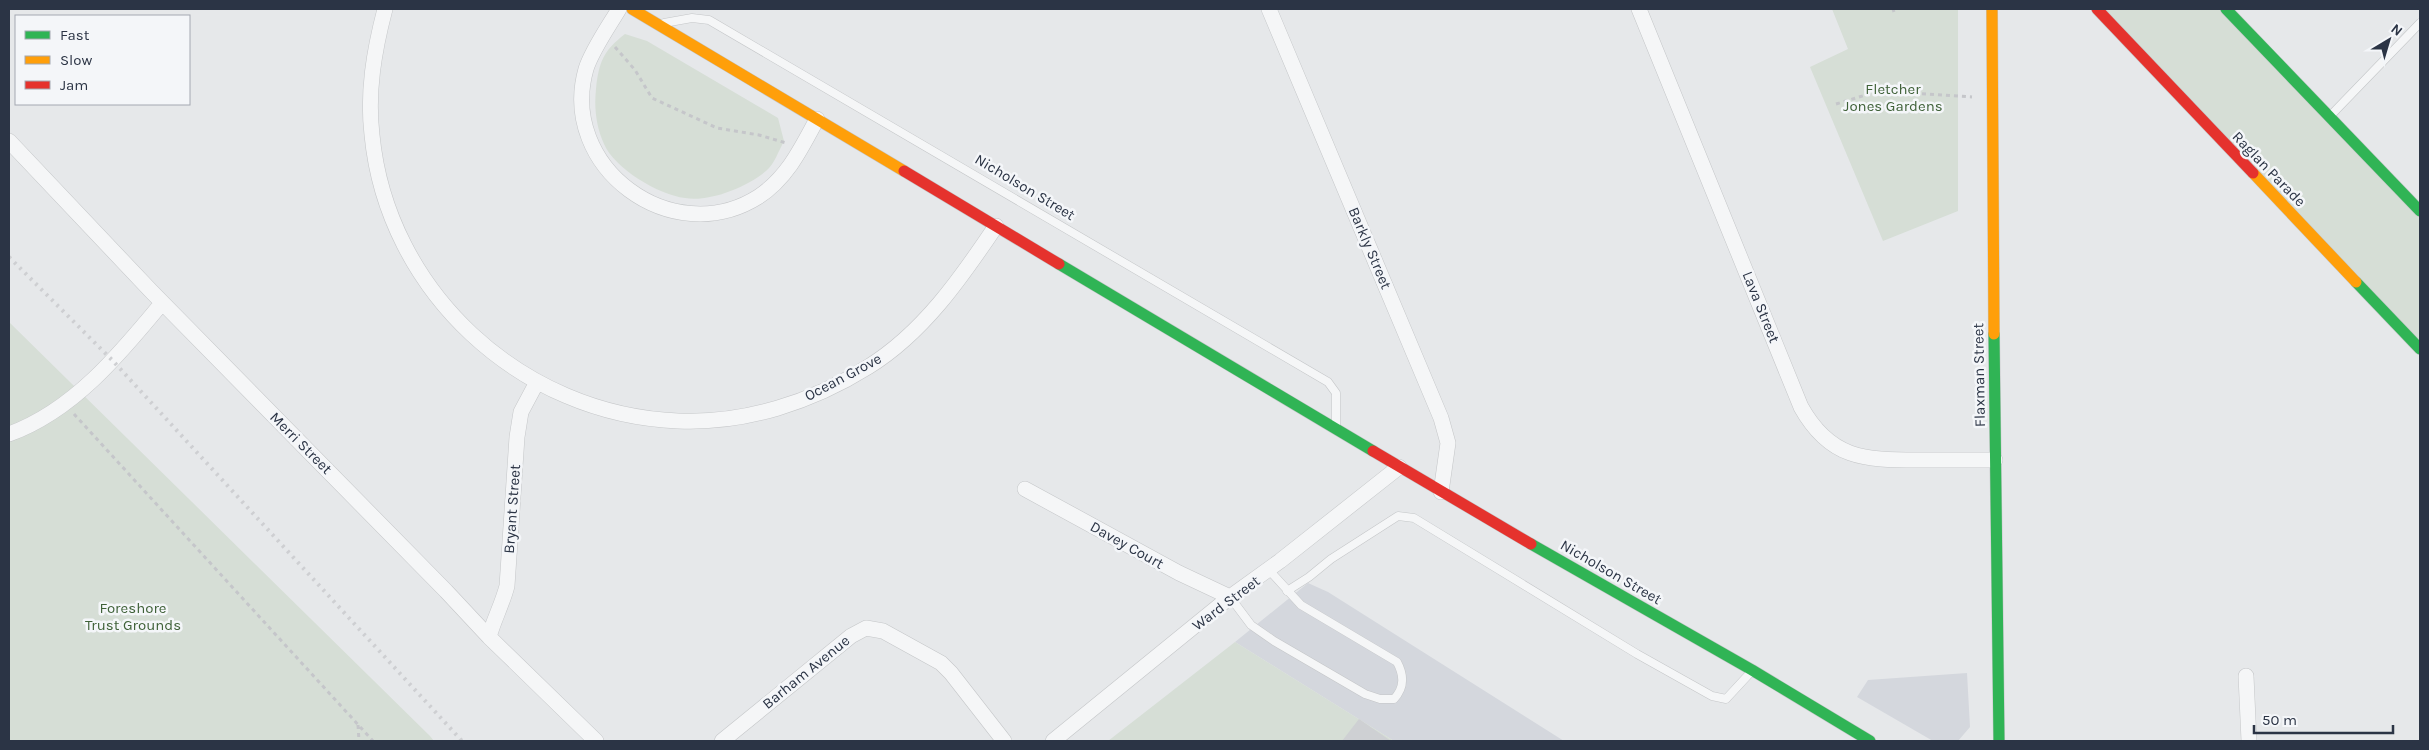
<svg xmlns="http://www.w3.org/2000/svg" width="2429" height="750" font-family="Karla,sans-serif">
  <style>
    .built { fill: #d4d7dd }
    .green { fill: #d6ded6 }
    .building { fill: #ced0d3 }
    .lines { fill: none; stroke-linecap: round; stroke-linejoin: round }
    .lane-casing { stroke: #c4c6c8; stroke-width: 9 }
    .street-casing { stroke: #c4c6c8; stroke-width: 16 }
    .fast-casing { stroke: #c4c6c8; stroke-width: 12 }
    .slow-casing { stroke: #c4c6c8; stroke-width: 12 }
    .jam-casing { stroke: #c4c6c8; stroke-width: 12 }
    .path { stroke: #c5c6ca; stroke-width: 3; stroke-dasharray: 4 4; stroke-linecap: butt }
    .lane { stroke: #f5f6f7; stroke-width: 8 }
    .street { stroke: #f5f6f7; stroke-width: 15 }
    .fast { stroke: #30b455; stroke-width: 11 }
    .slow { stroke: #ff9f0a; stroke-width: 11 }
    .jam { stroke: #e5322d; stroke-width: 11 }
    .rail { stroke: #cecfd2; stroke-width: 4; stroke-dasharray: 2.5 5; stroke-linecap: butt }
    .labels { text-anchor: middle; dominant-baseline: central; stroke-width: 5; stroke-linejoin: round; paint-order: stroke }
    .park-label { font-size: 15px; fill: #3f6138; stroke: #f4f6f9 }
    .street-label { font-size: 15px; fill: #2b3445; stroke: #f4f6f9 }
  </style>
  <rect width="100%" height="100%" fill="#e6e8ea"/>
  <path class="built" d="M1308,583L1328,592L1564,741H1394L1235,642Z
    M1967,673L1970,727L1958,741H1933L1857,697L1868,680Z"/>
  <path class="green" d="M1832,9H1958V211L1883,241L1810,67L1848,49Z
    M2097,9H2226L2420,211V348Z
    M625,34L647,41L778,118L784,141C779,150 774,165 766,171C747,187 710,202 685,198C659,195 615,169 604,144C596,126 594,108 596,89C599,62 603,51 625,34Z
    M9,322L430,736L434,741H9Z
    M1235,642L1394,741H1108Z"/>
  <path class="building" d="M1359,719L1391,741H1342Z"/>
  <g class="lines">
    <defs>
      <path id="lane" d="M664,23L692,18L709,20L1328,382L1336,393V428
        M2333,113L2420,23
        M1287,591L1309,577L1331,559L1398,516L1414,518L1637,654L1712,696L1726,699L1751,672
        M1230,597L1251,625L1274,641L1365,694L1380,699H1394C1405,687 1404,675 1397,662L1301,605L1269,570"/>
      <path id="street" d="M385,9C374,51 367,92 372,135C387,291 521,415 678,421C745,424 812,402 868,367C923,333 961,278 996,226
        M619,9C609,26 592,50 586,69C558,167 672,251 758,197C787,178 801,149 817,119
        M1269,9L1441,418L1448,443L1441,492
        M1639,9L1801,407C1830,459 1864,460 1918,460C1943,460 1969,460 1995,460
        M9,141L151,291L446,591L489,637L596,741
        M9,434C73,411 120,354 162,303
        M1025,489L1179,573L1230,597
        M489,637C494,619 502,605 507,586L517,437L521,412L537,382
        M2246,676L2249,741
        M722,741L851,636L866,628L883,631L941,663L951,673L1004,741
        M1053,741L1230,597L1280,561L1399,467"/>
      <path id="fast" d="M2226,9L2420,211
        M1059,264L1373,451
        M2356,282L2420,349
        M1994,334L1999,741
        M1531,544L1752,670L1870,741"/>
      <path id="slow" d="M632,9L904,171
        M1992,9L1994,334
        M2253,173L2356,282"/>
      <path id="jam" d="M2097,9L2253,173
        M904,171L1059,264
        M1373,451L1531,544"/>
    </defs>
    <use href="#lane" class="lane-casing"/>
    <use href="#street" class="street-casing"/>
    <use href="#fast" class="fast-casing"/>
    <use href="#slow" class="slow-casing"/>
    <use href="#jam" class="jam-casing"/>
    <path class="path" d="M1893,9L1894,12
      M615,47L635,70L652,98L717,128L759,135L786,143
      M1836,104L1879,91L1972,97
      M74,414L373,741
      M358,725L359,741"/>
    <use href="#lane" class="lane"/>
    <use href="#street" class="street"/>
    <use href="#fast" class="fast"/>
    <use href="#slow" class="slow"/>
    <use href="#jam" class="jam"/>
    <path class="rail" d="M9,257L113,361L462,741"/>
  </g>
  <g class="labels">
    <g class="park-label">
      <text x="1893" y="89">Fletcher<tspan x="1893" dy="17">Jones Gardens</tspan></text>
      <text x="133" y="608">Foreshore<tspan x="133" dy="17">Trust Grounds</tspan></text>
    </g>
    <g class="street-label">
      <text transform="translate(2269 169) rotate(46)">Raglan Parade</text>
      <text transform="translate(1025 187) rotate(31)">Nicholson Street</text>
      <text transform="translate(1370 248) rotate(67)">Barkly Street</text>
      <text transform="translate(1761 307) rotate(68)">Lava Street</text>
      <text transform="translate(1979 375) rotate(-91)">Flaxman Street</text>
      <text transform="translate(843 377) rotate(-28)">Ocean Grove</text>
      <text transform="translate(301 443) rotate(45)">Merri Street</text>
      <text transform="translate(512 509) rotate(-86)">Bryant Street</text>
      <text transform="translate(1127 545) rotate(29)">Davey Court</text>
      <text transform="translate(1611 572) rotate(30)">Nicholson Street</text>
      <text transform="translate(1226 603) rotate(-37)">Ward Street</text>
      <text transform="translate(806 672) rotate(-39)">Barham Avenue</text>
    </g>
  </g>
  <rect width="2429" height="750" fill="none" stroke="#2b3445" stroke-width="20"/>
  <rect x="15" y="15" width="175" height="90" fill="#f4f6f9" stroke="#a4a8b1"/>
  <rect x="25" y="31" width="25" height="8" fill="#30b455" stroke="#a4a8b1"/>
  <text x="60" y="40" font-size="15" fill="#2b3445">Fast</text>
  <rect x="25" y="56" width="25" height="8" fill="#ff9f0a" stroke="#a4a8b1"/>
  <text x="60" y="65" font-size="15" fill="#2b3445">Slow</text>
  <rect x="25" y="81" width="25" height="8" fill="#e5322d" stroke="#a4a8b1"/>
  <text x="60" y="90" font-size="15" fill="#2b3445">Jam</text>
  <g transform="translate(2389 40) rotate(38)" stroke="#f4f6f9" stroke-width="4" paint-order="stroke">
  <path d="M0-4L9 19L0 12L-9 19Z" fill="#2b3445"/>
  <text y="-8" font-size="14" font-weight="bold" text-anchor="middle" fill="#2b3445">N</text>
  </g>
  <path d="M2254 725v8h139v-8" fill="none" stroke="#2b3445" stroke-width="2.5"/>
  <text x="2262" y="725" font-size="15" fill="#2b3445" stroke="#f4f6f9" stroke-width="4" paint-order="stroke">50 m</text>
</svg>
